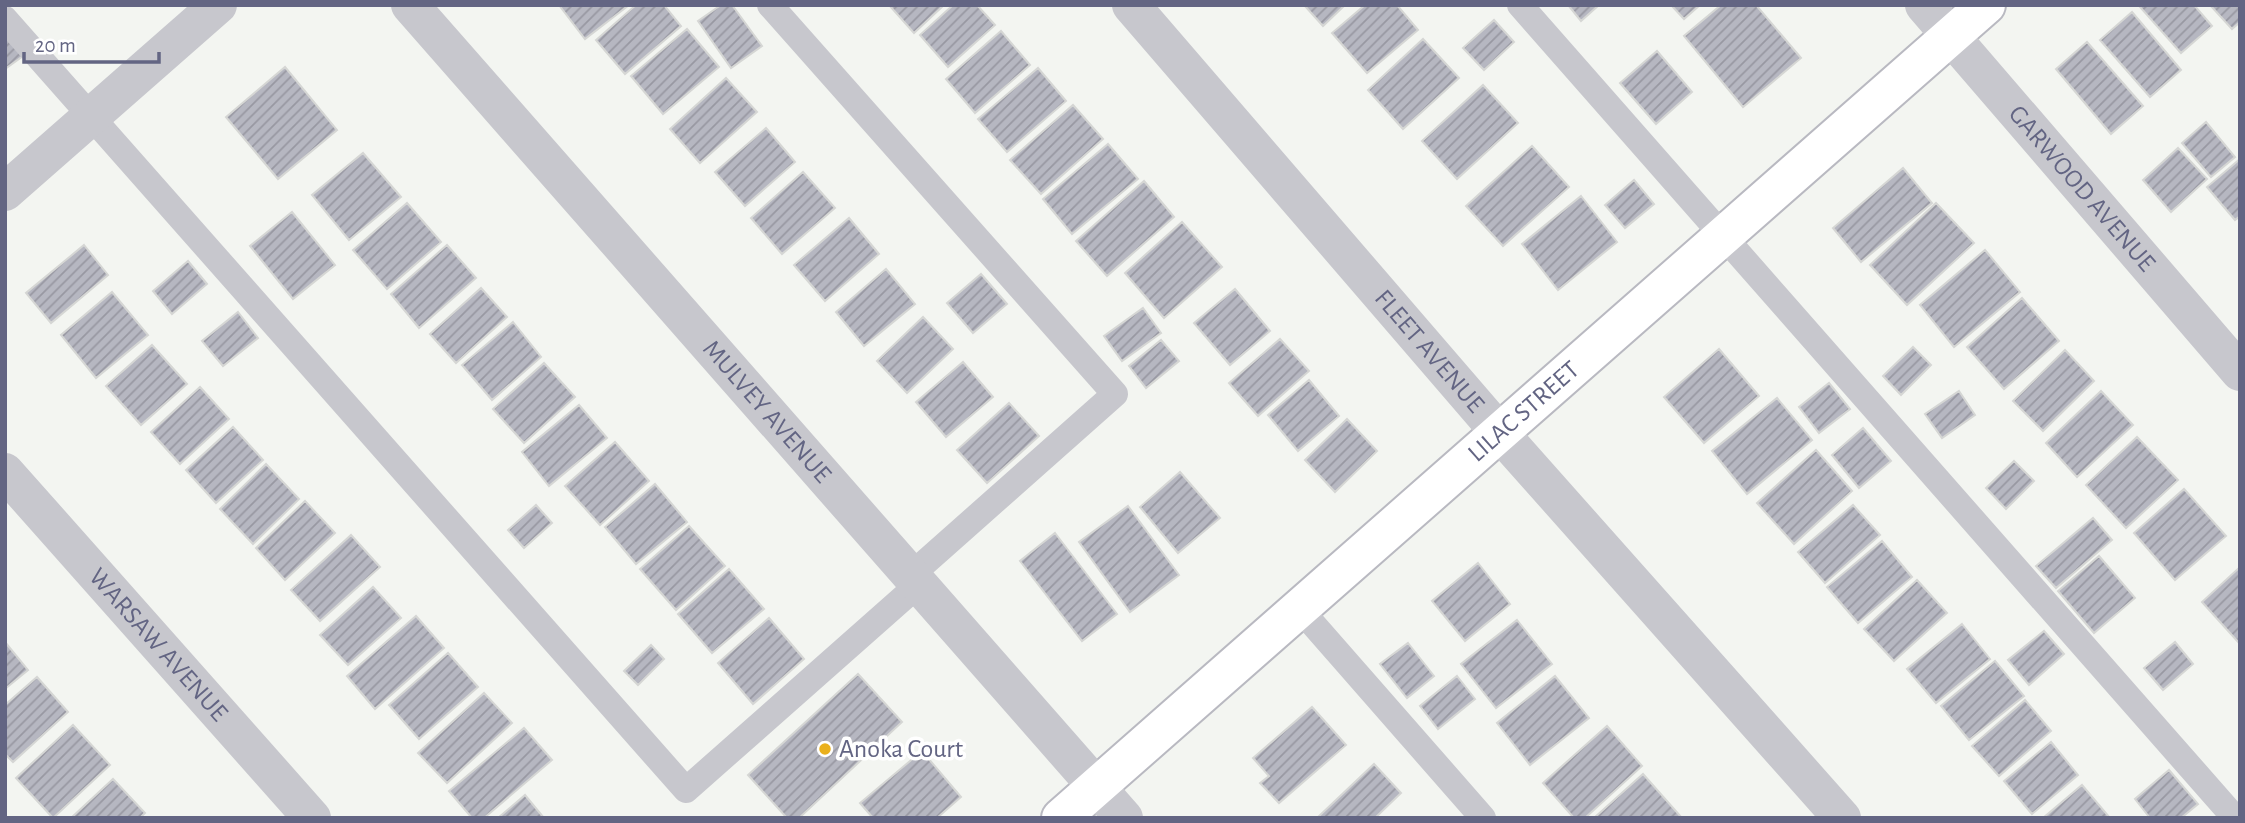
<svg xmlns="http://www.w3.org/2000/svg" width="2245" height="823" font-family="'Alegreya Sans',sans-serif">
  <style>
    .building { fill: url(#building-hatch); stroke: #d5d6d4; stroke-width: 2 }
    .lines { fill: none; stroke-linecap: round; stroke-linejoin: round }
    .secondary-casing { stroke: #b9b9c1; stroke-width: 42 }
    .lane { stroke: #c7c7cd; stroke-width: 26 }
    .street { stroke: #c7c7cd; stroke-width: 38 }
    .secondary { stroke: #fff; stroke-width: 38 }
    .poi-dot { fill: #eab01c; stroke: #fff; stroke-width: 2.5 }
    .labels { text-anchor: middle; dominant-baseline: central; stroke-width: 7; stroke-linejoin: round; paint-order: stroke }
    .street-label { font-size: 26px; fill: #636583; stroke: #fff }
    .poi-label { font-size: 26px; fill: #636583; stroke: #fff; text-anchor: start }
  </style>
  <defs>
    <pattern id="building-hatch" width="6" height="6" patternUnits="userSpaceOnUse" patternTransform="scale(1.75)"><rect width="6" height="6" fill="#b6b7c1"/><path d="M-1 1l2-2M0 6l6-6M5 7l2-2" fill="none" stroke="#9898a2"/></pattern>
  </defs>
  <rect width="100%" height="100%" fill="#f3f5f1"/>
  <path class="building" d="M559,5H629L585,39Z
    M636,5H664L681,26L625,74L596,40Z
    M721,5H732L762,46L731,68L698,21Z
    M889,5H944L914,33Z
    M953,5H977L995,25L948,67L920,35Z
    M1304,5H1345L1323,26Z
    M1365,5H1397L1418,30L1367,73L1332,33Z
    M1568,5H1599L1581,21Z
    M1671,5H1700L1684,19Z
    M1721,5H1756L1801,58L1743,107L1684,36Z
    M2143,5H2194L2212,26L2181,53L2140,7Z
    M2210,5H2240V22L2232,29Z
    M2132,12L2181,70L2150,97L2100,40Z
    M1494,20L1514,42L1484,70L1463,48Z
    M687,29L719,67L663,114L631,76Z
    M1001,31L1030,65L975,113L946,79Z
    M5,33L23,56L5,69Z
    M1423,39L1459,78L1403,129L1368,90Z
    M2087,42L2143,106L2111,134L2056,69Z
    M1657,51L1692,92L1656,124L1620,83Z
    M285,67L337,130L278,179L226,117Z
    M1038,68L1066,101L1007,152L978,119Z
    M726,78L757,112L700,163L670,129Z
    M1483,85L1518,123L1457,179L1422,141Z
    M1073,105L1103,139L1041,194L1010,160Z
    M2206,122L2235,157L2211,177L2182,143Z
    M766,128L795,162L745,206L715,172Z
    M1108,144L1138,179L1072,234L1043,199Z
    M1532,146L1569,187L1503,246L1466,206Z
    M2178,148L2207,179L2171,212L2143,180Z
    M363,153L401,197L349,240L312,195Z
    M2240,159V216L2235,220L2207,187Z
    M1903,168L1932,203L1861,262L1833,228Z
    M803,172L835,208L782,254L751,218Z
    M1634,180L1654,204L1625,228L1605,205Z
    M1144,181L1174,217L1107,276L1076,241Z
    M1581,196L1617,242L1558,290L1522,244Z
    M407,203L441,242L387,289L353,250Z
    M1936,203L1974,243L1907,305L1870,265Z
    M292,212L335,265L293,299L250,246Z
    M849,218L879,254L825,301L794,265Z
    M1182,222L1222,267L1164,318L1125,273Z
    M84,245L108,275L51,323L26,293Z
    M447,245L476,278L419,328L391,294Z
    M1985,250L2020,292L1954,347L1920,305Z
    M188,261L207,284L172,314L153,291Z
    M886,269L915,304L864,346L836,312Z
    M981,274L1007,304L973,333L947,303Z
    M481,288L507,317L456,363L430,334Z
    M1235,289L1270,331L1230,365L1194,323Z
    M112,292L148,335L96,378L61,335Z
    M2022,298L2059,341L2004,389L1967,347Z
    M1143,308L1161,333L1122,361L1104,336Z
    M238,312L258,338L223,366L202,341Z
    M923,317L953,349L907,393L877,361Z
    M513,322L541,357L492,400L462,365Z
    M1280,339L1309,371L1258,416L1229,383Z
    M1161,340L1179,361L1146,388L1129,366Z
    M152,345L187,384L141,425L106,386Z
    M1913,347L1931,365L1901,395L1883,376Z
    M1719,349L1759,396L1704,443L1664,397Z
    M2065,350L2094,381L2043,431L2013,401Z
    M963,362L993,397L946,437L916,402Z
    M544,363L575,397L524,443L493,409Z
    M1309,380L1339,416L1298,451L1268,415Z
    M1829,383L1850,409L1819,433L1799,407Z
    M200,387L229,419L180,464L151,432Z
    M1959,391L1975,415L1942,438L1925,414Z
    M2101,391L2133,425L2077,477L2046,443Z
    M1777,398L1812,440L1747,494L1712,451Z
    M1009,403L1039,436L987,483L957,450Z
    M579,405L607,438L549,486L522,452Z
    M1347,419L1377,451L1335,492L1305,460Z
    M233,427L263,460L216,503L186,470Z
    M1863,428L1891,461L1859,488L1832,455Z
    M2137,437L2178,480L2126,528L2086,485Z
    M615,442L649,481L600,525L565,486Z
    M1816,450L1852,491L1794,544L1757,503Z
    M2014,461L2034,481L2006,509L1986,488Z
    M266,464L299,499L253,544L220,509Z
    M1180,472L1220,518L1178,553L1140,507Z
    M655,484L687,522L636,564L605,527Z
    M2184,489L2226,536L2175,580L2134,533Z
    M305,501L335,533L285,580L256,548Z
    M536,505L552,523L524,548L508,530Z
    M1853,505L1880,535L1825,583L1798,552Z
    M1128,506L1179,575L1130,612L1079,542Z
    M2093,518L2112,540L2056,588L2036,566Z
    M689,526L725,566L676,610L640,569Z
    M1055,533L1117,614L1082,641L1020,561Z
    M351,535L380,567L320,621L291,590Z
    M1882,541L1912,577L1858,623L1827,587Z
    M2099,556L2135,598L2094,633L2058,591Z
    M1478,563L1510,604L1465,641L1432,601Z
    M2240,567V643H2239L2202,602Z
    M729,569L764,609L712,653L678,614Z
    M1917,580L1947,613L1894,661L1864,629Z
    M373,587L401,618L348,665L320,635Z
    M416,616L444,648L375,709L347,676Z
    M769,618L804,659L753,704L718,663Z
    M1517,620L1552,664L1496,708L1461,664Z
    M1962,624L1990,659L1936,703L1907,669Z
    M2044,631L2064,654L2029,685L2008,660Z
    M5,642L28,670L5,689Z
    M2175,642L2193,664L2163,690L2144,668Z
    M1408,643L1434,676L1407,698L1380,664Z
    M651,645L664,659L638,685L624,671Z
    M448,653L478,687L419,739L389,705Z
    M1995,661L2024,696L1969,740L1941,706Z
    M858,674L902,722L799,818H787L748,775Z
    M1457,676L1475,699L1438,729L1420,706Z
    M1555,676L1589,718L1530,765L1497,723Z
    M37,677L68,712L13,762L5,754V705Z
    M484,693L512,723L447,783L418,753Z
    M2025,700L2051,731L1999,776L1972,746Z
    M1312,707L1346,745L1279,803L1260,783L1269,776L1253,758Z
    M73,725L110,765L53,818L16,778Z
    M1607,726L1642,766L1585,818H1574L1543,783Z
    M524,728L552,760L484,818H472L449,791Z
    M2051,742L2078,775L2032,814L2004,781Z
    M922,751L961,797L937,818H873L860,803Z
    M1374,764L1401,793L1375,818H1317Z
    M2169,770L2198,804L2181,818H2150L2135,799Z
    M1643,774L1682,818H1594Z
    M113,779L145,813L140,818H71Z
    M2082,785L2110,818H2043Z
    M525,795L544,818H498Z"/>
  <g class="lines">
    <defs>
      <g id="secondary">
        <path id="s5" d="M1061,818L1986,5"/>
      </g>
    </defs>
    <use href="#secondary" class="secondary-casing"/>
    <path class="lane" d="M770,5L1115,394L911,575
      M1520,5L2235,818
      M5,19L686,790L919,584
      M1299,608L1483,818"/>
    <g class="street">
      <path id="s1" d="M410,5L1124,818"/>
      <path id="s2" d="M1131,5L1499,432L1842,818"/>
      <path id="s3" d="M1924,5L2240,372"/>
      <path d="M5,192L218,5"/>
      <path id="s4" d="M5,472L312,818"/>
    </g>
    <use href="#secondary" class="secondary"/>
  </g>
  <circle class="poi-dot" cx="825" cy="749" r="7"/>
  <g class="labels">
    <g class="street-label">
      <text stroke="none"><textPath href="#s3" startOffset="242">GARWOOD AVENUE</textPath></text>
      <text stroke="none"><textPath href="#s2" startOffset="457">FLEET AVENUE</textPath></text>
      <text stroke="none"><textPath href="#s5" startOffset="616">LILAC STREET</textPath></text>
      <text stroke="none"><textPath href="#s1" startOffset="541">MULVEY AVENUE</textPath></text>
      <text stroke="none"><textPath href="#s4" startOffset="231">WARSAW AVENUE</textPath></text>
    </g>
    <g class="poi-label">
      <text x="839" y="749">Anoka Court</text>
    </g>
  </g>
  <rect width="2245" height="823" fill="none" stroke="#636583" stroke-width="14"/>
  <path d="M24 52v10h135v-10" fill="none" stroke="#636583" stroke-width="3.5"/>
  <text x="35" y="52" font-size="21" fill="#636583" stroke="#ffffff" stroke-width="5" paint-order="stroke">20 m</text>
</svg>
